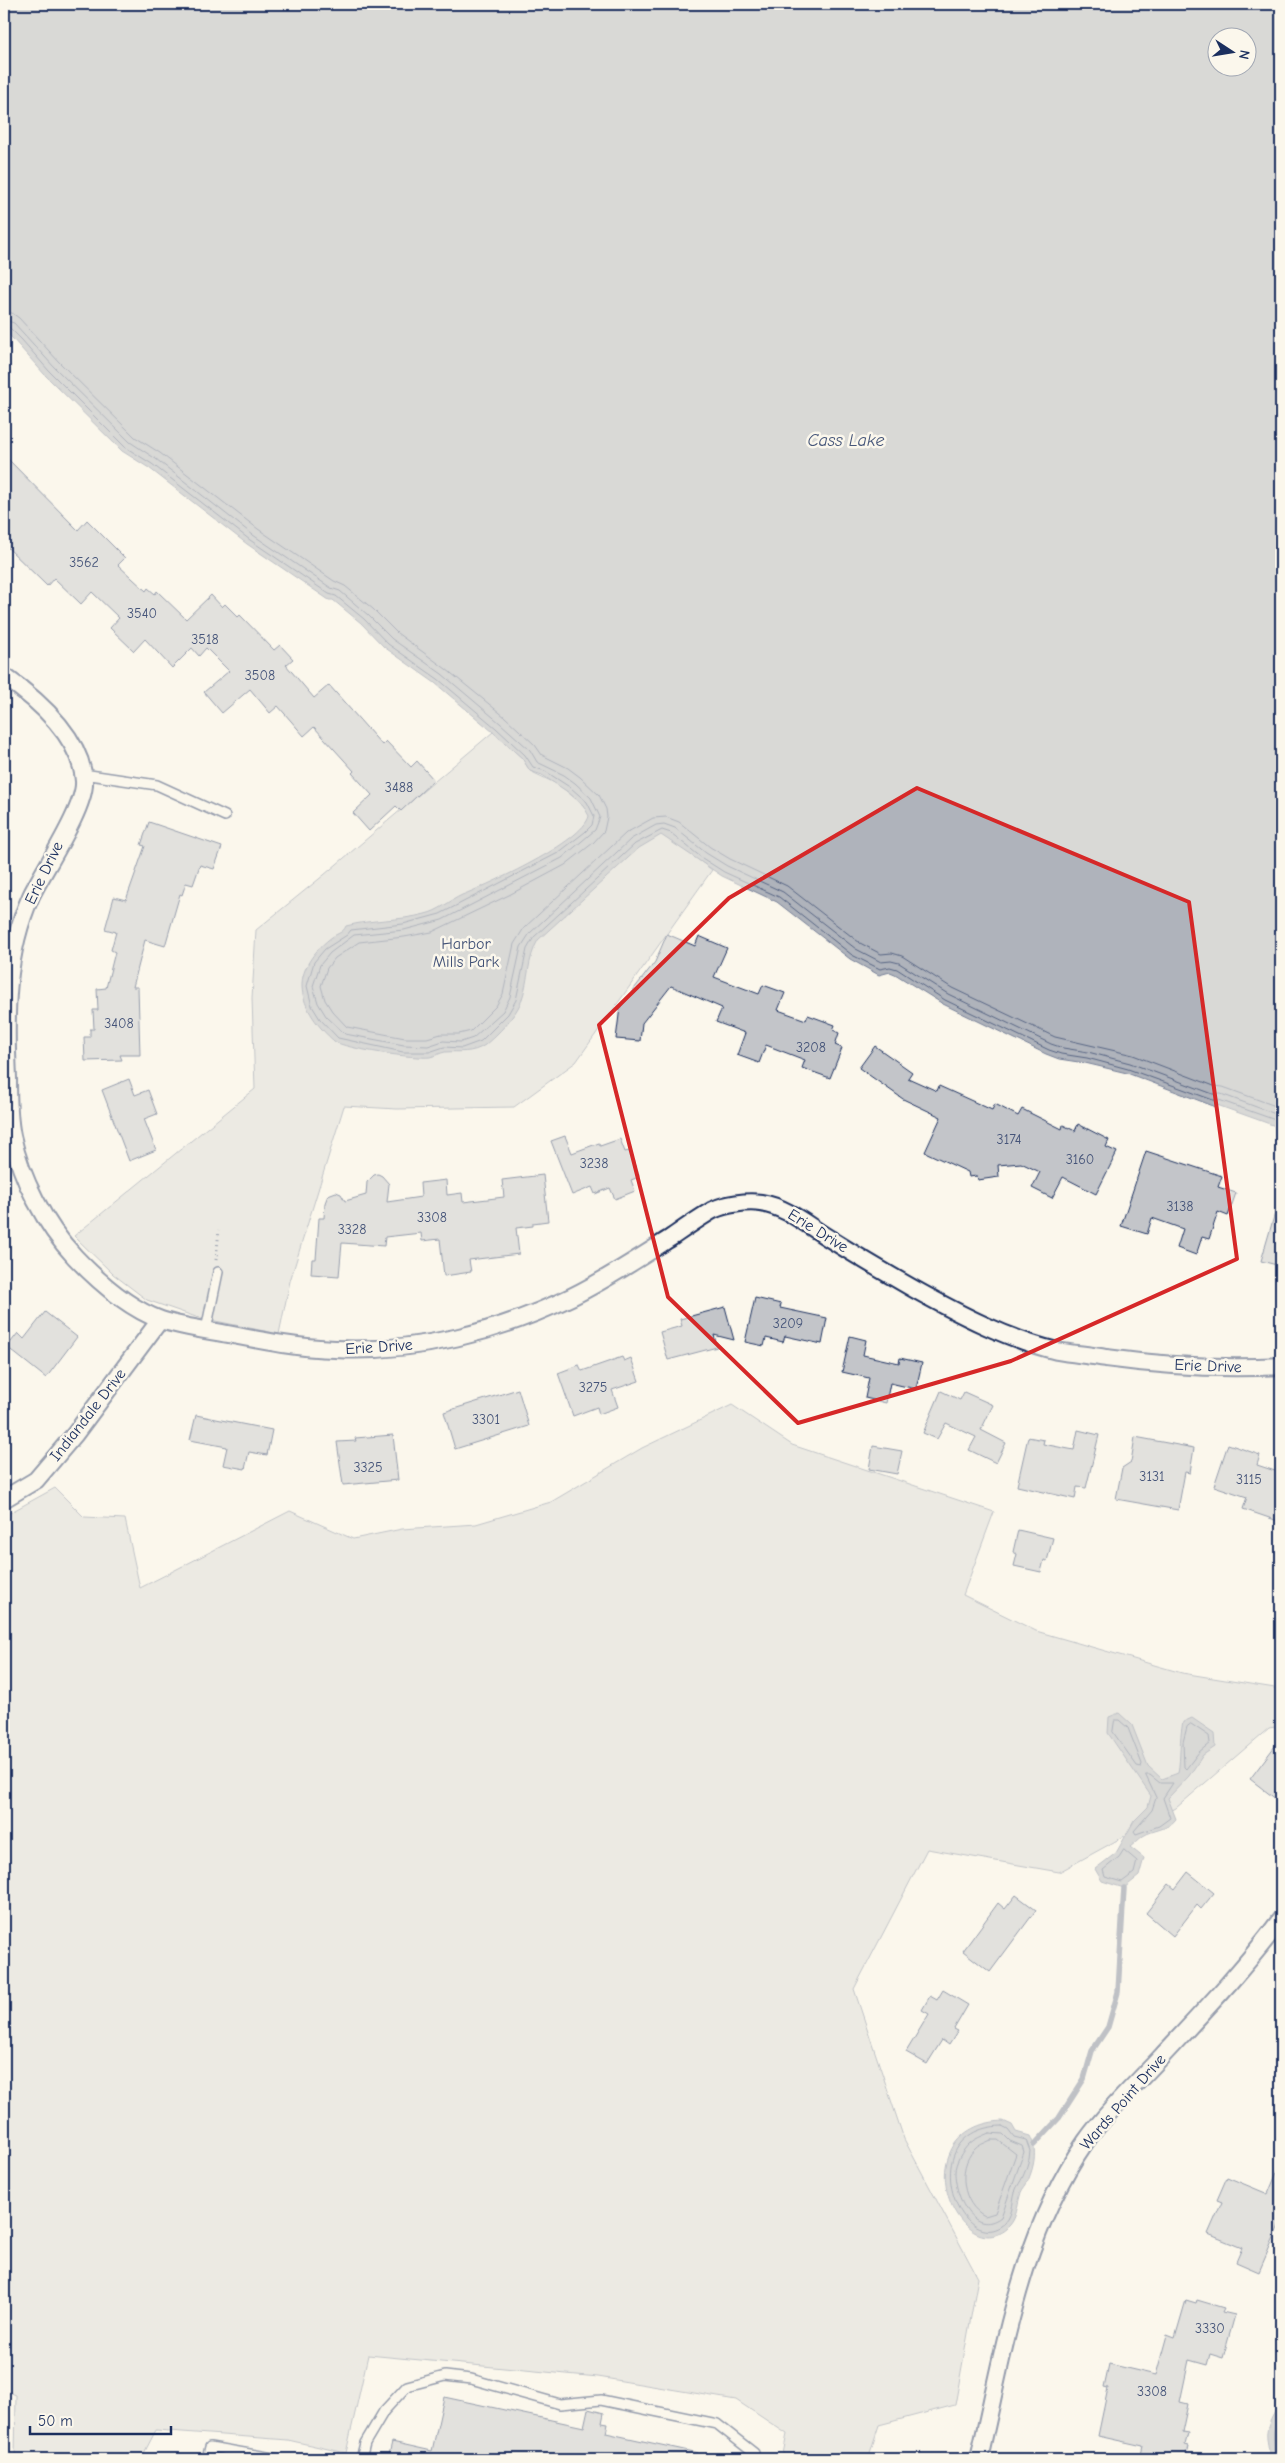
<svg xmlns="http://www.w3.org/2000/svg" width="1285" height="2463" font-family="'Comic Neue',sans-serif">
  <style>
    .green { fill: #dadad7; stroke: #7a849a }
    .water { fill: #afb3bb; stroke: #747e96; fill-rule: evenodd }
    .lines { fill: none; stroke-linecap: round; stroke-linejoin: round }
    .shore { stroke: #566483; stroke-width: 1 }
    .stream { stroke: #747e96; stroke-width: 5.5 }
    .building { fill: #c3c5c9; stroke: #1b2f5e }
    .service-casing { stroke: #1b2f5e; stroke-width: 12 }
    .minor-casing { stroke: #1b2f5e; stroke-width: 20 }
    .path { stroke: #1b2f5e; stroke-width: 3; stroke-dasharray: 1 4; stroke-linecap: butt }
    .service { stroke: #fbf7ec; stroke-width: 9 }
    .minor { stroke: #fbf7ec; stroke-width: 16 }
    .marked { fill: none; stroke: #d62828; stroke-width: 4; stroke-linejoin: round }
    .labels { text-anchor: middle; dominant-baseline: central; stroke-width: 5; stroke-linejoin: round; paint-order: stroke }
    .number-label { font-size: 14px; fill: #455479 }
    .street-label { font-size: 16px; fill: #1b2f5e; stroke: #fbf7ec }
    .park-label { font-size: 16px; fill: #415176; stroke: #fbf7ec }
    .water-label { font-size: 18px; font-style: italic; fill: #47577a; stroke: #fbf7ec }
  </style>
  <rect width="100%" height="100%" fill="#fbf7ec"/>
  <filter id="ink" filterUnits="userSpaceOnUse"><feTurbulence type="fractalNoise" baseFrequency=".02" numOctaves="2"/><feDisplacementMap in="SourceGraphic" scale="10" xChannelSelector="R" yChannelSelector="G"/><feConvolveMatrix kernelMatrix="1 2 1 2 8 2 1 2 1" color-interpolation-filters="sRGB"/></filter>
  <g filter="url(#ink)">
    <path class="green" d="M493,732L522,758L530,771L559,785L583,805L668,837L712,870L576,1062L514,1107L397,1109L344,1106L290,1281L279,1334L196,1317L147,1300L113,1274L74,1236L255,1089L252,998L256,930L324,875Z
      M732,1405L792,1445L994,1512L963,1595L1036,1631L1182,1673L1281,1689V1726L1269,1728L1176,1808L1059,1872L927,1849L854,1989L904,2139L978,2278L955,2405L879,2425L868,2459H782L787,2434L736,2400L598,2377L368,2355L346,2453L288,2440L156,2430L141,2459H15L16,2395L4,2390L7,2186L4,2177V1516L55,1488L84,1517L125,1519L140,1588L290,1511L353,1539L402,1529L476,1524L551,1502L642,1448Z"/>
    <path class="water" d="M4,4H1281V1128L1217,1105L1216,1107L1127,1073L1085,1063L1059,1059L1046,1054L943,1004L895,974L890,972L879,975L850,959L777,902L722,876L661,835L639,848L538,940C527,959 529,981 521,1002C514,1018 498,1034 485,1045C472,1054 459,1051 445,1052C440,1053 435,1056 430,1057C416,1059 344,1049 334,1041C319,1028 303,1008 302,987C301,967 317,948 332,937C338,933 343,933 346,926C372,919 399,921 425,914C439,911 449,901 462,895C488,885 583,842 589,816L583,805L568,792L542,775L530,771L522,758L493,732L435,683L384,647L361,623L333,600H329L247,544L149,468L122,451L45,375L4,329ZM1218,38H1248V68H1218Z
      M1119,1713L1132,1725L1148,1766L1162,1779L1178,1773C1181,1756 1179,1740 1183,1722L1192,1718L1214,1733L1215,1747L1203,1755L1189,1776L1168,1798L1176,1819C1167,1831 1154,1829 1143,1836C1139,1839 1134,1844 1130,1847L1144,1858L1139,1876L1124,1888L1102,1881L1095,1869L1116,1853L1134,1821L1148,1807L1151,1796L1108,1733L1109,1717Z
      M1003,2121L1012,2125L1016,2132L1030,2136C1038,2151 1034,2167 1027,2183C1024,2188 1021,2190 1020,2196C1017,2206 1017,2217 1010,2225C975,2264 925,2190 954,2145C966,2128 983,2122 1003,2121Z
      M1281,2402V2459H1269C1270,2452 1268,2447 1267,2439C1265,2426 1275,2412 1281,2402Z"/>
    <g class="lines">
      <path class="shore" d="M4,312L12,313L19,318L59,362L135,437L160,453L258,529L334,581L345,586L373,609L397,633L446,669L505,717L535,745L542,755L568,768L580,777L599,795L606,809L607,817L604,831L593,843L565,865L509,895L432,932L404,937L359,942L335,958L327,968L321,986L325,1000L332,1011L347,1027L405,1038H427L441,1034H459L471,1031L496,1006L503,994L514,944L524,928L626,833L653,818L666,817L679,822L710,847L730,859L787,886L860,943L881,954L892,953L902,956L952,988L1055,1037L1133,1055L1214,1086L1223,1087L1281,1108
        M4,320L14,323L54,367L130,442L156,459L253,535L331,588L340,591L368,615L392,639L442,674L500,723L530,750L537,762L564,775L575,783L591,798L600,817L595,830L562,858L442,920L404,930L354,935L330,953L320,965L313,986L318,1003L326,1016L345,1034L404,1045L428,1046L443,1041L461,1042L473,1038L503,1011L510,997L521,947L530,933L631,839L656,825L664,824L675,828L706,853L727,866L783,892L856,949L881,962L891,961L899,963L948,994L1051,1044L1063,1048L1088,1052L1130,1063L1213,1094H1221L1281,1116
        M4,326L9,327L22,340L49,371L125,447L152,464L250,540L329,594L336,596L364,619L388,644L438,679L496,728L525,755L533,767L545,771L571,788L587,802L594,816L592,825L585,832L558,853L440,914L403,924L351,930L347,935L325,949L314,962L307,986L312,1006L320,1019L338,1038L403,1052H429L444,1047L462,1048L481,1041L508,1014L516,1000L527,949L534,937L635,844L662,830L671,833L702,858L724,872L779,897L852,955L880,969L890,967L897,969L945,1000L1049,1050L1061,1054L1087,1058L1128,1069L1213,1100H1219L1281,1122
        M1115,1720H1119L1128,1728L1142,1764L1141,1767L1137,1766L1113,1732Z
        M1191,1724L1209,1736L1210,1743L1199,1752L1186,1769L1184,1767L1183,1742L1187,1727Z
        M1146,1775H1150L1160,1783H1173L1163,1798L1170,1818L1159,1826L1136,1834L1134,1831L1152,1810L1156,1798Z
        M1124,1850L1137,1861L1134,1873L1122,1882L1105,1877L1103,1870L1119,1857Z
        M1002,2126L1008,2129L1014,2137L1026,2140L1030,2151L1029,2159C1026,2170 1023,2178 1017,2187C1011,2198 1015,2213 1005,2223C960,2263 910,2128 1002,2126Z
        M989,2133L1003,2134L1010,2141L1022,2146L1024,2152L1001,2217C973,2238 955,2196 955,2172C955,2163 962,2151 969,2144C974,2139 982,2136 989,2133Z
        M991,2140H998L1016,2154L995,2213L985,2216C962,2205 957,2168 974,2150C978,2145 985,2143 991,2140Z
        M1274,2459C1276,2437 1269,2434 1281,2412"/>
      <path class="stream" d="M1034,2145L1059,2118L1084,2079L1092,2051L1108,2027L1118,1992L1124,1888"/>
    </g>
    <path class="building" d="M4,455L78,530L87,520L125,558L118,565L146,591L148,588L155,594L157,591L186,619L211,595L222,607L225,604L238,617L240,615L274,650L280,645L293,659L286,665L314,698L329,685L382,745L386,741L411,767L417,761L434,780L401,811L396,806L369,831L353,813L372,795L352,773L354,771L314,727L304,736L278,706L270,713L250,689L222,713L204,692L229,671L206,648L199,656L192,648L172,668L145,639L134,651L110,628L119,618L92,592L81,604L54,578L47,586L4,544Z
      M149,822L222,847L214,869L200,865L193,885L186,883L182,895L180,894L165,946L145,940L133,987H138L140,1055H120L122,1060L85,1061L84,1037H90V1029H94L93,1010H98L97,989L106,988L115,952L111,950L116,932L105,929L114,897L126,900L145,846L141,845Z
      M667,934L695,946L699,936L727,948L714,977L759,994L763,985L785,993L778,1010L806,1020L808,1015L835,1025L833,1030L839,1033L835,1045L842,1048L830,1078L802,1068L805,1060L766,1045L759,1063L737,1055L745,1033L716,1022L722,1008L671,986L642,1023L640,1041L616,1039L620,1007L655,962Z
      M875,1046L912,1072L908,1078L937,1091L939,1086L992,1110L995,1104L1018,1116L1022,1109L1062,1129L1063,1125L1075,1131L1078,1124L1109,1140L1106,1147L1117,1152L1096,1194L1063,1177L1052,1198L1032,1188L1040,1172L1021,1163L998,1165L999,1177L978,1180L977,1176L969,1177L968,1172L925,1152L941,1117L903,1099L859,1068Z
      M129,1079L135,1095L148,1090L157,1114L144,1119L156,1150L129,1161L102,1090Z
      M565,1136L572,1153L599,1143L600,1146L620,1139L625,1152L629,1151L639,1177L631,1180L635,1191L615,1199L610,1188L595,1194L592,1187L572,1195L551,1141Z
      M1146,1151L1222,1176L1218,1187L1236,1193L1228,1216L1218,1212L1209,1239L1202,1237L1196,1255L1177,1248L1183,1229L1152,1218L1147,1234L1121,1226Z
      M378,1174L382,1176L389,1184L387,1202L421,1197L420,1183L446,1180L447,1195L462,1193L463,1202L504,1197L502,1180L543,1175L548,1221L533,1223V1226L516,1228L519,1254L469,1260L471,1272L444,1276L440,1239L422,1241L421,1233L385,1237L384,1246L342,1243L339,1276L311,1274L312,1259H316L319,1218H324L325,1203L328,1195L336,1192L341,1194L345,1201L366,1195L367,1182L374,1175Z
      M1277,1206H1281V1266L1261,1261Z
      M755,1298L781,1304L780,1308L827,1318L822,1344L785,1336L783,1342L766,1338L764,1346L745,1342Z
      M725,1307L734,1340L714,1335L717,1347L668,1360L660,1332L682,1326L680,1319Z
      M45,1312L77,1337L46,1378L7,1347L18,1333L24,1339Z
      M850,1336L866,1340L863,1355L899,1363L900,1358L922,1363L916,1389L890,1383L886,1403L865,1398L869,1378L842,1372Z
      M622,1357L624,1361L631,1358L639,1381L612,1390L618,1407L599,1414L597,1407L573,1416L558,1373L579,1365L582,1371Z
      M518,1389L529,1426L455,1449L444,1412Z
      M941,1391L960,1400L964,1392L993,1405L981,1430L1006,1443L996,1463L969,1450L976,1437L946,1423L937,1439L923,1433Z
      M196,1415L272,1430L267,1455L249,1452L245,1469L223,1465L227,1447L190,1440Z
      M1078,1430L1099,1435L1086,1488L1077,1487L1075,1499L1017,1486L1028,1437L1044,1440L1043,1444L1074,1450Z
      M393,1435L398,1480L343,1485L337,1442L356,1441L355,1438Z
      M1135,1437L1194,1448L1190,1473L1185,1472L1178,1510L1116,1499L1122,1468L1131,1462Z
      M1228,1444L1260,1455L1257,1465L1281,1473V1522L1243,1509L1247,1497L1214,1486Z
      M873,1446L902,1451L897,1474L869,1469Z
      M1018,1530L1053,1538L1047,1561L1044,1560L1041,1572L1014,1566L1017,1554L1013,1552Z
      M1281,1738V1803L1250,1779Z
      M1188,1872L1214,1893L1201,1909L1197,1905L1173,1936L1146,1913L1169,1884L1175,1889Z
      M1016,1895L1036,1910L990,1972L963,1951L998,1903L1005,1909Z
      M943,1990L968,2005L954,2029L958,2031L949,2045L942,2040L927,2064L906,2052L929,2014L922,2010L930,1996L937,2000Z
      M1281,2163V2221L1259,2272L1236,2262L1242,2248L1208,2234L1222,2202L1217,2200L1227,2177L1268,2194Z
      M1186,2300L1196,2303L1197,2300L1224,2308L1222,2312L1235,2315L1223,2358L1210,2354L1207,2365L1189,2360L1180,2402L1188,2404L1182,2432L1188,2433L1185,2445L1189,2446L1186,2459H1140L1143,2446L1098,2436L1108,2388L1104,2387L1109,2364L1156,2375L1167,2335L1175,2338Z
      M444,2397L584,2427L588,2409L604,2413L602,2423L608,2424L606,2433L698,2453L697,2459H388L392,2442L432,2451Z"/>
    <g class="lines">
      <defs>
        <path id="service" d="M83,774L157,785L225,816
          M206,1330L218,1272
          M207,2459L210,2447L279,2459
          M361,2459L365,2443L384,2411L407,2386L445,2376L471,2379L560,2404L601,2400L717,2424L754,2453L752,2459"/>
        <path id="minor" d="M4,676C38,700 81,737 84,781C86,807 44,869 31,896C5,954 5,1016 8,1078C8,1097 8,1117 12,1136C21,1179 45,1225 75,1257C98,1281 130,1309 161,1320C182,1327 206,1330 228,1334C263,1341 299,1348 335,1349C416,1353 499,1332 571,1297C606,1280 639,1258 672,1237C685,1228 699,1218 713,1210C726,1204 746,1201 761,1203C787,1207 808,1226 830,1239C857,1256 886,1273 914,1289C959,1314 1007,1339 1057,1351C1073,1354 1090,1355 1106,1358C1164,1366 1222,1369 1281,1366
          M4,1499L36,1480L75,1434L160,1320
          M979,2459C1004,2351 1021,2234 1086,2141C1108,2110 1136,2084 1162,2056C1203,2012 1245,1968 1281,1919"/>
      </defs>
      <use href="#service" class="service-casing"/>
      <use href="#minor" class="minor-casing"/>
      <path class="path" d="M216,1260L219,1230"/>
      <use href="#service" class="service"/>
      <use href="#minor" class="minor"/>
    </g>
  </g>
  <path d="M0 0H1285V2463H0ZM917,788L1189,902L1237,1259L1011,1361L798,1423L668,1297L599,1025L729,898Z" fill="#fbf7ec" fill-opacity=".55" fill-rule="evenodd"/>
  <path class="marked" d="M917,788L1189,902L1237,1259L1011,1361L798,1423L668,1297L599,1025L729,898Z"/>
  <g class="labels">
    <g class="number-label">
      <text x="84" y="562">3562</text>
      <text x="142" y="613">3540</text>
      <text x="205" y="639">3518</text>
      <text x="260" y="675">3508</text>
      <text x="399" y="787">3488</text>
      <text x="119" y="1023">3408</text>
      <text x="811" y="1047">3208</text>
      <text x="1009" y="1139">3174</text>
      <text x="1080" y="1159">3160</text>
      <text x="594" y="1163">3238</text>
      <text x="1180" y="1206">3138</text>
      <text x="432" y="1217">3308</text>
      <text x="352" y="1229">3328</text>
      <text x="788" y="1323">3209</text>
      <text x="593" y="1387">3275</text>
      <text x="486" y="1419">3301</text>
      <text x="368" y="1467">3325</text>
      <text x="1152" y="1476">3131</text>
      <text x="1249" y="1479">3115</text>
      <text x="1210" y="2328">3330</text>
      <text x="1152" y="2391">3308</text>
    </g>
    <g class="street-label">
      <text transform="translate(44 873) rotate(-64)">Erie Drive</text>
      <text transform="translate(818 1231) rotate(32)">Erie Drive</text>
      <text transform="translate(379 1347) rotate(-4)">Erie Drive</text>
      <text transform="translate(1208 1366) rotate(2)">Erie Drive</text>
      <text transform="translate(88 1415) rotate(-52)">Indiandale Drive</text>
      <text transform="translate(1123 2102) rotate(-49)">Wards Point Drive</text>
    </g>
    <g class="park-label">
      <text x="466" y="944">Harbor<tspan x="466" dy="18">Mills Park</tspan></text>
    </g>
    <g class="water-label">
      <text x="846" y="440">Cass Lake</text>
    </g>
  </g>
  <rect width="1285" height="2463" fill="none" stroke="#fbf7ec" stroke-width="20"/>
  <rect x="10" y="10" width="1265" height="2443" fill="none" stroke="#1b2f5e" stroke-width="2" filter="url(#ink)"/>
  <g transform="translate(1232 52) rotate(102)"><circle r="24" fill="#fbf7ec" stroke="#a1a7b3"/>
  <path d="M0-4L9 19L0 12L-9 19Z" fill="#1b2f5e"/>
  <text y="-8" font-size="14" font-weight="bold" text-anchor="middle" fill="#1b2f5e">N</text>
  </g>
  <path d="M30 2426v8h141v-8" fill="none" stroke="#1b2f5e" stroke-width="2.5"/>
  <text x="38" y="2426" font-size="15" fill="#1b2f5e" stroke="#fbf7ec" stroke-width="4" paint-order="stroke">50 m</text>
</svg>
